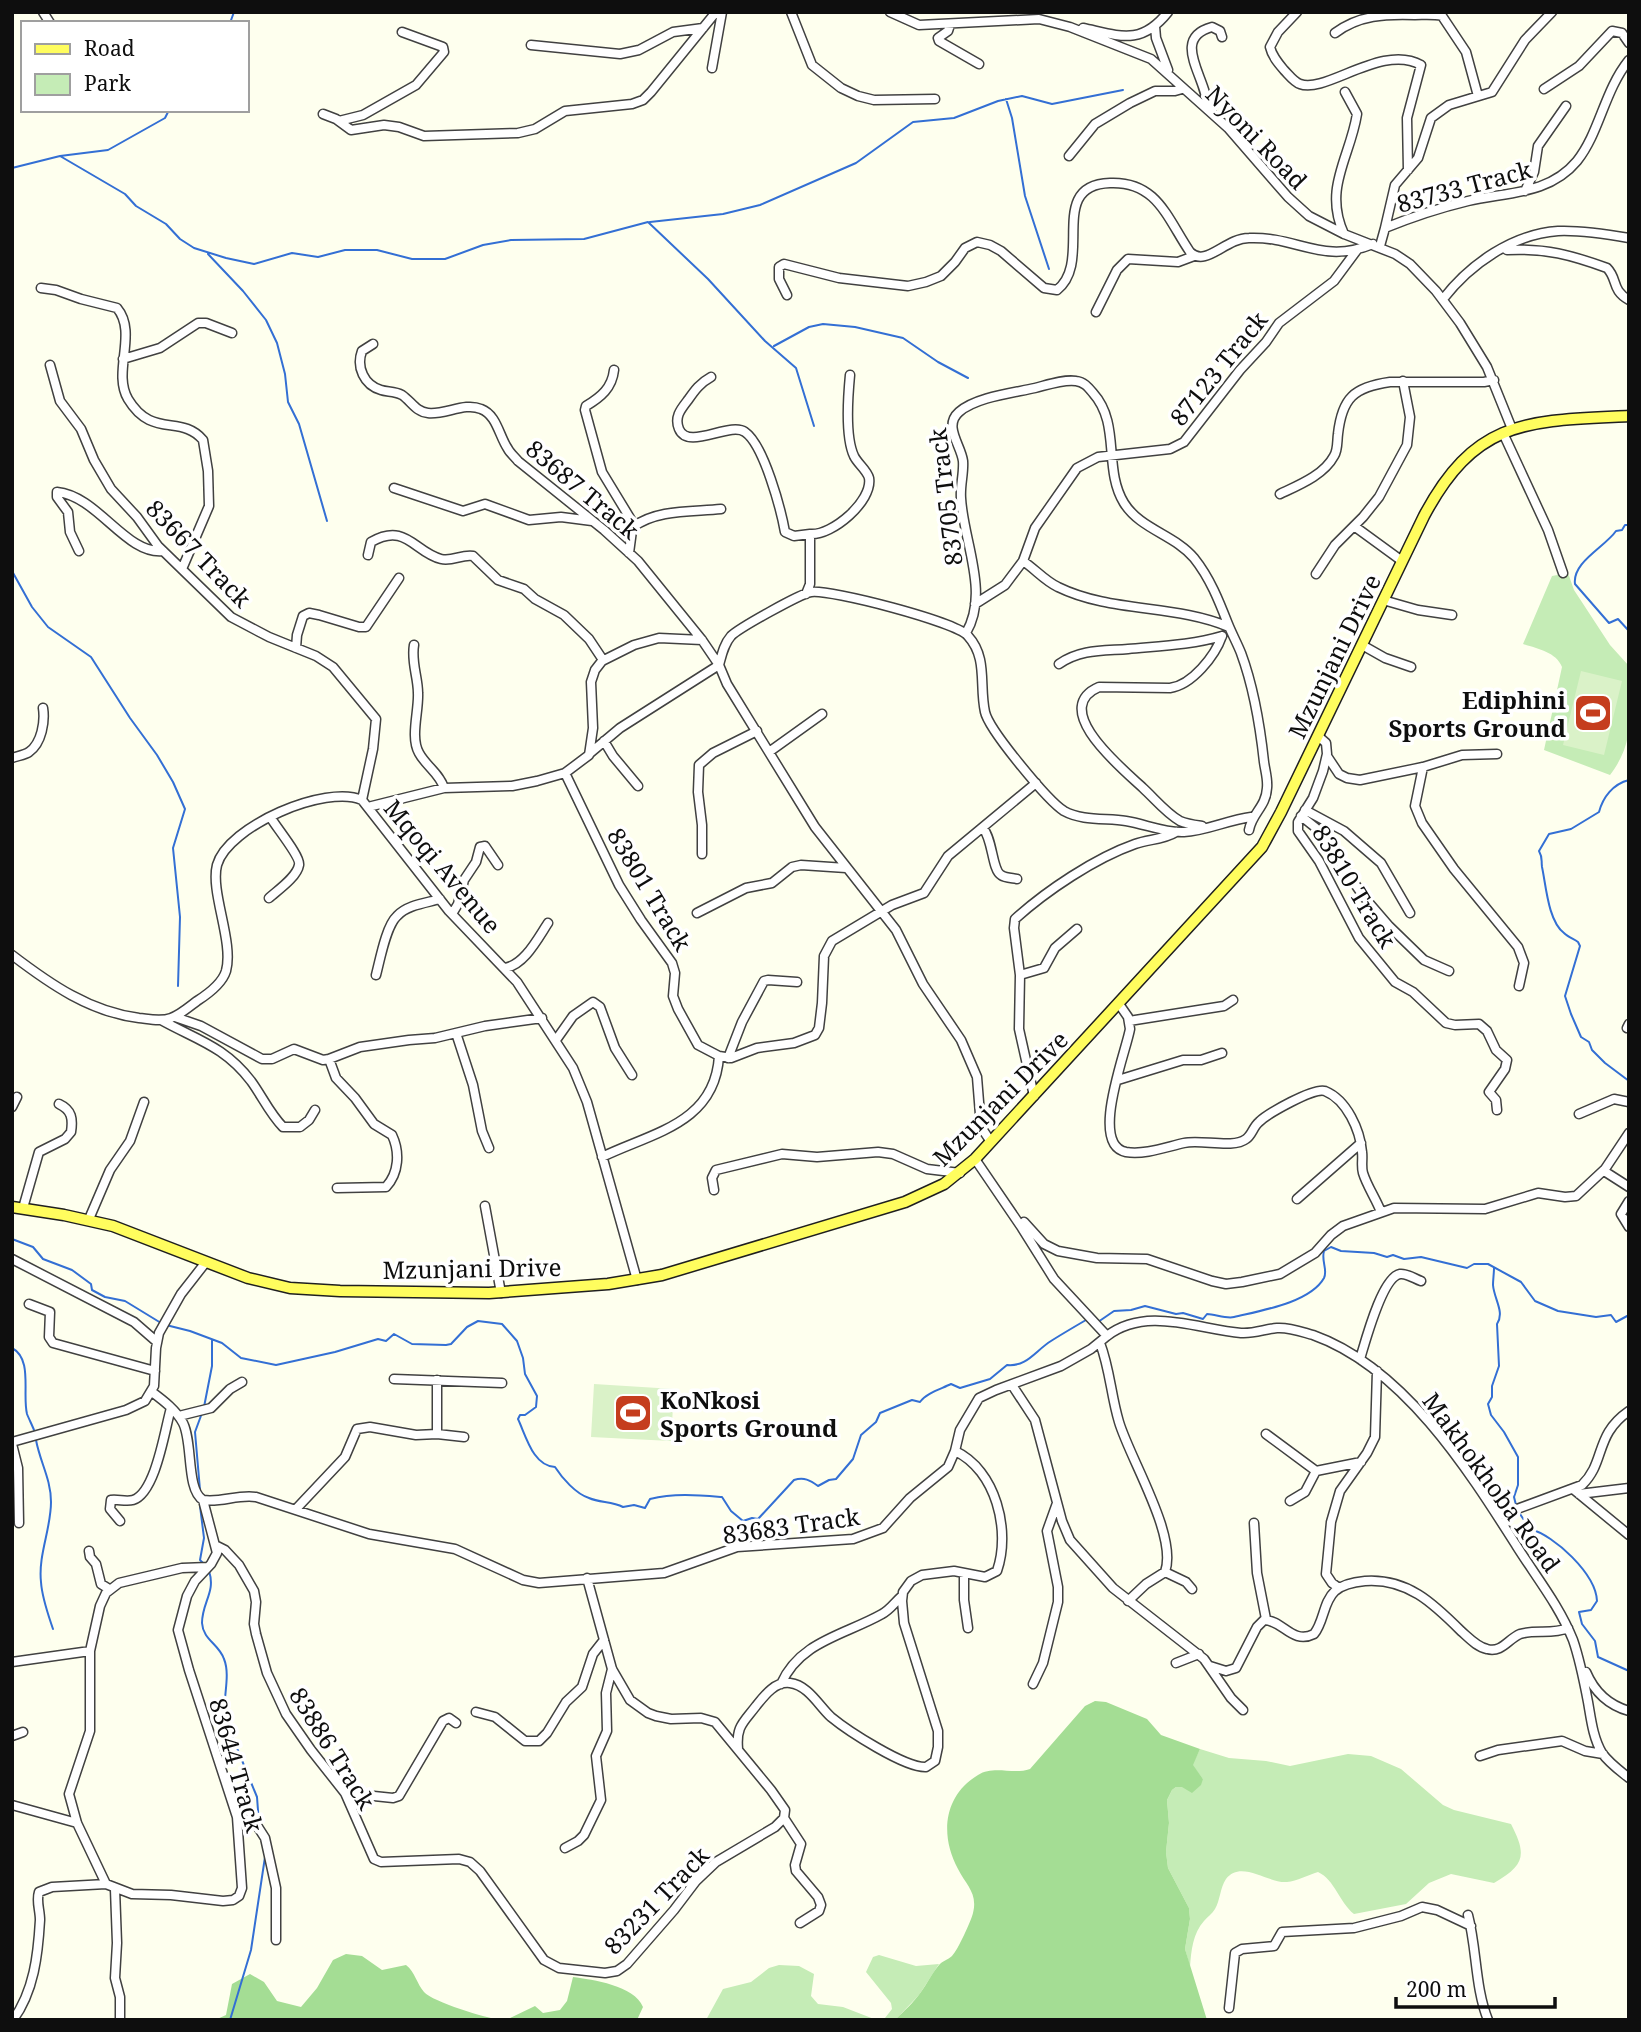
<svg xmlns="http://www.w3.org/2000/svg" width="1641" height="2032" font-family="'Noto Serif',serif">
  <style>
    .green { fill: #c5ecb6 }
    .forest { fill: #a4dd94 }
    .pitch { fill: #daf2c8 }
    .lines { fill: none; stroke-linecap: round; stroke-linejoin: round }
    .stream { stroke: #336fd4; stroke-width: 2 }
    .minor-casing { stroke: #414141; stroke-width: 11 }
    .major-casing { stroke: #1f1f1f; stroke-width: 13 }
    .minor { stroke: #fff; stroke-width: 8 }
    .major { stroke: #fffd5e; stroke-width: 10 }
    .labels { text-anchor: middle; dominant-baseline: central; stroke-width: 7; stroke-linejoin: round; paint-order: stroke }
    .street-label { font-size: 24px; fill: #0e0e0e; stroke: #fff }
    .poi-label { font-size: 24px; font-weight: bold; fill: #0e0e0e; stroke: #fff; text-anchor: end }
  </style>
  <rect width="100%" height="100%" fill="#feffee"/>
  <path class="green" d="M1568,573L1574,590L1610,645L1629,666C1629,708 1637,740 1610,775L1544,750L1562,667C1556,652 1538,649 1523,644L1552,576Z
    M1200,1749L1229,1758L1266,1761L1290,1766L1348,1754L1371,1756L1401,1769L1443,1805L1454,1810L1511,1824C1527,1855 1525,1865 1494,1883L1451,1874L1429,1883L1406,1904L1354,1914C1339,1902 1335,1880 1318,1872C1308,1875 1297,1881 1287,1882C1269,1884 1241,1859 1226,1879C1220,1888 1220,1901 1215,1909C1212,1914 1207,1917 1204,1921C1193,1933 1191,1951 1190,1967L1185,1949L1190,1919L1189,1908L1168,1868L1166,1852L1169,1823L1167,1800L1172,1790L1176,1787H1182L1203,1779L1192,1765Z
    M879,1955L916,1966L939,1964L919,1995L895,2020H706L723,1989L751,1982L769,1968L779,1965L799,1966L814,1974L811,1996L818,2004L843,2007L874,2019L885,2018L892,2009L891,2003L866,1972L873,1957Z"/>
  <path class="forest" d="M1095,1701L1106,1702L1147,1719L1161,1735L1200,1749L1193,1765L1203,1779L1201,1785L1192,1793L1182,1787H1176L1172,1790L1167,1800L1169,1823L1166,1852L1168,1868L1189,1908L1190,1919L1185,1949L1207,2020H895C904,2011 914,2002 921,1992C927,1984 932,1973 939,1965C942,1961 948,1960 952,1956C958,1950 971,1921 973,1913C978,1893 966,1885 958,1869C940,1836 943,1796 978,1775C994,1765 1013,1775 1030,1769L1085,1706Z
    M346,1954L362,1956L382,1970L406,1965C415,1972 417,1984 424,1992C433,2002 486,2018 501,2020H215L226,2015L232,1984L250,1974L264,1982L277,2001L301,2007L317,1988L333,1960Z
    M573,1977C593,1980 634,1985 643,2007L637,2020H506L535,2006L543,2013L560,2010L567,2001Z"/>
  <path class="pitch" d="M1581,671L1622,681L1604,755L1563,745Z
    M594,1384L674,1389L671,1441L591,1437Z"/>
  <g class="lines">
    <path class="stream" d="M230,23L234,12
      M1006,99L1012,118L1025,196L1049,269
      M60,156L125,194L136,206L166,224L180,239L194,248L226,258L254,264L292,253L318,257L345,250H377L412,259H445L483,245L511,240L584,239L648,222L708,279L765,341L796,368L814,426
      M12,168L60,156L108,150L165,118L169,110
      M650,222L723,214L760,205L856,163L913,122L954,118L998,101L1022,96L1052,104L1123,90
      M208,254L243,291L266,320L277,343L285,374L288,402L299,424L327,521
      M774,346L809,327L823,324L855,327L903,338L938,362L968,378
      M1629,525H1625L1622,530L1616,531C1605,547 1572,562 1575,584L1609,623L1618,619L1629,631
      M12,571L32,607L48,627L91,657L130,718L157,755L173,782L185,809L173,848L180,917L178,986
      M1629,780C1613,784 1603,797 1599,812L1571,829L1549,834L1539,851C1543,858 1541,860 1542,867C1546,885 1548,921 1564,933C1568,937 1574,939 1578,942L1580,946L1565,996L1571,1014L1581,1037L1589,1042L1592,1050L1605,1063L1629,1081
      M12,1239L33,1247L43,1259L72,1270L91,1284L92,1290L105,1297L125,1301L161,1323
      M1494,1268C1494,1273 1493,1280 1493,1285C1494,1299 1505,1312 1497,1324L1499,1366L1492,1386V1397L1488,1404L1491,1415L1504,1432L1518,1457V1485L1514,1497L1516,1505
      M1098,1322L1114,1311L1131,1310L1145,1306L1176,1314L1183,1313L1203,1319L1207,1314C1215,1314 1226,1319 1234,1317C1259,1311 1310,1303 1324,1278C1328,1270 1321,1261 1324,1251L1331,1247L1341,1251L1374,1253L1387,1257L1393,1255L1404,1259L1421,1257L1467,1268L1474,1264H1488L1521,1282L1535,1301L1558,1311L1596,1317L1611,1315L1616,1322L1629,1315
      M166,1325L190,1331L222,1343L241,1358L276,1365L335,1352L378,1339L386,1341L394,1334L412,1344L446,1345L451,1344L467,1327L478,1321L502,1324L517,1341L523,1358L525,1374L537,1396L536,1407L525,1415H520L518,1419C526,1436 533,1466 555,1467C562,1478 576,1494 589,1498C600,1503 612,1501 623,1507L634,1505L645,1508L650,1499C674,1493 697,1495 722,1497L731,1511L743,1521L752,1518L758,1519L794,1480C804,1477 810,1480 818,1486L829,1480L836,1479L853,1459L861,1435L876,1422L880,1413L912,1400L920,1402C926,1393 941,1389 951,1384L960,1388L990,1379L1007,1365C1027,1367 1035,1351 1051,1341C1062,1334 1074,1327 1086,1320H1089
      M12,1348C33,1359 22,1394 27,1414C29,1419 32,1425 34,1430
      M204,1407L212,1366V1340
      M36,1440C40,1462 51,1479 51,1502C51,1529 38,1555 41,1582C42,1598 48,1614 53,1629
      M200,1490L195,1432L202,1413
      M200,1506L204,1538L200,1560L204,1564
      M1518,1511L1530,1529C1554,1535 1596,1574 1597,1601L1591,1610L1579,1612L1582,1624L1595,1641L1598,1657L1629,1671
      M209,1571C216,1592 202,1602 202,1623C203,1640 219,1644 224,1659C231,1676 222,1700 225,1719L257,1797L259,1824
      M230,2020L251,1950L265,1857"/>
    <defs>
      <path id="minor" d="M43,12L50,23
        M791,12L812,65L841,88L858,96L874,100L935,99
        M890,12L919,25L1039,19L1070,27L1151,59L1228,128L1288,197L1309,216L1344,234L1395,254L1410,264L1436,291L1460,323L1487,367L1512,429
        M1297,12L1278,32L1270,47C1272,56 1278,63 1284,70C1289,75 1294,82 1300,84C1326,94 1382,43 1421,65L1407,118L1408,170
        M950,25L948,31L938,38L939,41L979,64
        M1155,26L1156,38L1168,70
        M1083,28C1120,36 1141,46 1168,12
        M1335,33C1359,15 1385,14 1415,15C1424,15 1433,14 1442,16L1466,52L1478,96
        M531,45L620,54L639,50L673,32L703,28
        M712,68L722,12
        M1544,89L1579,66L1612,31L1622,33L1629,43
        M1207,109C1210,81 1168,39 1212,27L1220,31L1222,37
        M323,114L336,119L351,130L384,125L399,127L424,136L518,133L535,129L565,111L632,104L643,100L651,92L716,12
        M339,121L363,115L416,85L444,52L443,47L402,32
        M1069,156L1095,124L1130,103L1155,91H1175L1182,89
        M1525,191L1534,172L1538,146L1566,106
        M1385,228L1395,185L1418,158L1431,118L1449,105L1492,92L1525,40L1552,12
        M1344,234C1323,188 1350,158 1357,114L1345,92
        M1380,246L1385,228C1412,217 1439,208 1468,201C1506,192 1549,195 1577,161C1600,132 1604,91 1629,60
        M1507,250C1546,248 1571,255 1607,268C1618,279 1611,290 1629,300
        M41,288L56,290L81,299L117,308C138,333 112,372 128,399C152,439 181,414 203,440L208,471L209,506L182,569
        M787,295L779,279V267L784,264L839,278L908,286L926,282L941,276L955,262L965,248L977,242L990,245L1001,251L1044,288L1057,290C1094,261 1046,185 1110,183C1157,181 1167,218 1190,252C1206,268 1225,238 1249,238C1297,236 1322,265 1373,244
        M1443,299C1470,264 1513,234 1558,231C1581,230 1606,234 1629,238
        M1096,312L1117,270L1128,259L1178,262L1194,256
        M373,344L362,351C356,367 364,385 381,390C387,392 395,391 402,395C411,401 416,412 428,413C445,415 465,402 481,409C497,415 499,436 508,449C510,453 515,457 518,461L604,530L638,561L702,640L719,665L727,684L815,827L896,930L923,984L961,1040L977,1077L981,1127L991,1142
        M123,359L160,348L198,323H206L232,333
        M50,365L60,401L81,429L94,460L111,489L137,517L158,546L231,617L269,637L316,656L333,667L376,719L373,749L362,800
        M614,370C612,388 601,397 586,406L585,410L602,472L633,523L629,553
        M711,377C700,383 695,390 688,400C681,409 674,417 679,429C688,451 730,421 745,432C764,445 781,510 785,532L794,536L810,534V584L806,594
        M1503,433L1548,530L1563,573
        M394,488L463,511L485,504L529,520L561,517L592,521
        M1280,494C1299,485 1324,475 1334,456C1338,450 1337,441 1338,434C1342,398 1354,387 1390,382H1484L1494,380
        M1354,526L1402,561
        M633,527C657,509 693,512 721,509
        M810,534C832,536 873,501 869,478C867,470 857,463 854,456C845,437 848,396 850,375
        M79,551L70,532L68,512L57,497V492C98,496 126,555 163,551
        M368,555L371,542C406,522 414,552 441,559C452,562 462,554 473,556L498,580L524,589L535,599L564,615L589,639L603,660
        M1316,574L1335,545L1363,517L1379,497L1407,445L1410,417L1403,381
        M1383,600L1418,610L1452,615
        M975,604L1005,585L1023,561
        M1229,627C1175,604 1111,613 1058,587C1045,581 1035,569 1023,561L1035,528L1077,468L1098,457L1170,449L1184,442L1240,370L1266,342L1279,323L1334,281L1357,250
        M966,633C990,593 963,540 961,498C960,485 964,473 963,461C961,445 943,426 959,412C976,397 1013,393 1035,388C1047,385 1064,379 1076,381C1084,382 1088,387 1093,393C1121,424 1103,469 1124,503C1140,529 1175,535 1194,558C1210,578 1219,601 1228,624C1232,634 1237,643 1241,653C1254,688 1260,725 1264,762C1265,770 1268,779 1267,788C1266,807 1252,813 1249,830
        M414,645C411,662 418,677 418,693C419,711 410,737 419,753C426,766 440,774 444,788
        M1362,645L1385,658L1411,667
        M296,648L297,635L303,616L309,613L319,615L359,627H366L399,578
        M1059,664C1081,649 1103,651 1128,649C1160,646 1192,645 1222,636
        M719,665C722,654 724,644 731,636C739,628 800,594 811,592C830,589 957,622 968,636C988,658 979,685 985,712C989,730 1048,801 1064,811C1082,821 1106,818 1126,821C1145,824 1165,833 1184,832C1206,831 1228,820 1251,817
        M1318,736L1326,743L1327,754L1323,771L1313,798L1298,822V831L1319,861L1359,938L1395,982L1413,992L1446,1023L1455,1025L1479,1024L1487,1031L1496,1050L1507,1060L1505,1069L1489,1092L1496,1100L1497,1110
        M604,741L613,756L638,786
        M769,752L822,714
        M589,754L620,728L719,665
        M1327,756L1339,774L1347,778L1360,780L1423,767L1462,755L1497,754
        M12,758C17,756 25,755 29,752C42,743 45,721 43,708
        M1423,767L1415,806L1422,823L1454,869L1518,947L1524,963L1519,986
        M565,773L619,885L641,920L672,963L675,973L673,996L678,1009L698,1045L719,1056C715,1124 651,1133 602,1157
        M368,807L444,788L512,786L537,781L565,773L589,755L593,728L591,682L595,670L602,661L634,645L659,638L702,640
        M1305,810L1344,831L1381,863L1410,913
        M1301,816L1316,828L1364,897L1389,926L1424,960L1449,971
        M1202,826C1195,825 1187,824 1180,821C1166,813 1155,799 1143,788C1124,770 1048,709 1099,687L1170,688C1192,685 1215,656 1222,636
        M983,828C993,840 992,870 1001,875C1005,878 1012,878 1017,879
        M702,854V825L698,792L699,765L713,753L757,731
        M269,898C278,890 297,877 299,865C301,857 276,827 271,818
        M697,913L746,888L772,883L792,867L801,865L846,868
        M452,914L458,904L464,880L476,862L480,847L485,846L498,865
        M12,955C50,984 90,1012 139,1018C149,1019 161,1022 171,1018C180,1015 189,1007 197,1001C208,994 222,984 226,971C234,942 210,892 217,865C228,826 326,784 362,800L449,911L517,982L573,1068L587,1102L637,1280
        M504,968C524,966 538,938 548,923
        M376,975C380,960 386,926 397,916C407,905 426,903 440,899
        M1020,975L1044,968L1055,948L1077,929
        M1119,1004L1128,1017L1130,1029C1126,1052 1089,1145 1126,1152C1145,1155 1166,1147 1184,1143C1201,1139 1233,1149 1246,1139C1252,1135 1253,1127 1259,1122C1267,1114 1314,1087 1325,1091C1347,1100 1360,1130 1362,1152C1363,1159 1361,1166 1363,1173C1367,1186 1376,1199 1381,1212
        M175,1017L201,1026L262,1059H272L294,1049L323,1060L329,1059L360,1047L409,1040L435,1038L485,1026L542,1018
        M161,1020C197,1040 224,1046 251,1081C262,1096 270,1114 283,1127H300L309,1120L315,1110
        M1129,1021L1224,1006L1233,1000
        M1627,1028L1629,1024
        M456,1033L473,1085L482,1131L489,1148
        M556,1040L573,1016L593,1002L600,1007L615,1048L632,1075
        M719,1056L731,1058L757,1048L794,1043L815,1035L819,1028L822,1003L824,956L832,941L892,905L924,893L948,856L1036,783
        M728,1058L742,1022L764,981L768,980L797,982
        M329,1059L336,1078L355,1098L374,1124L392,1135C400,1152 399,1173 386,1187L337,1188
        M1118,1080L1183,1060H1201L1222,1053
        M1034,1096L1019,1029L1020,975L1014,928L1015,919C1046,891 1095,858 1135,844C1149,839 1163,840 1176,832
        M12,1107L17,1097
        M1579,1114L1614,1099L1629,1102
        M975,1159L1022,1228L1054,1279L1107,1336C1146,1306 1197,1329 1241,1333C1254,1334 1265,1329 1277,1328C1289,1327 1302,1332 1313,1335C1403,1367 1467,1468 1516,1545C1536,1577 1559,1605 1573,1640C1580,1660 1584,1681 1588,1702C1591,1719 1593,1738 1602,1753C1609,1763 1619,1770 1629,1778
        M1604,1171L1629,1187
        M714,1190L712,1178L716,1170L782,1154L817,1157L878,1152L893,1154L927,1169L960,1173
        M1297,1199L1361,1143
        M1629,1201L1621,1214L1629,1227
        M485,1206L501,1293
        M23,1208L39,1152L65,1139L71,1132C73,1119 72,1110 59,1104
        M89,1219L110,1170L130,1141L144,1102
        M1024,1222L1044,1244L1058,1251L1097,1258L1147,1259L1212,1281L1226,1284L1242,1282L1280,1274L1315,1253L1331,1235L1343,1226L1394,1208L1485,1209L1538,1193L1565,1197L1576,1196L1605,1169L1629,1133
        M12,1259L134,1322L157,1342
        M29,1304L50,1312L49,1337L53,1343L155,1371
        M1100,1343C1110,1369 1111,1396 1119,1422C1130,1459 1178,1536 1165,1572L1146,1584L1128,1601
        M1360,1359C1365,1343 1382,1277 1400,1274C1407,1273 1415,1279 1421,1281
        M394,1379L502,1383
        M1012,1385L1035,1420L1062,1521L1070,1540L1113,1588L1204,1659L1231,1698L1243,1710
        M152,1392C164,1401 176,1410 183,1423C193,1442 186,1490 203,1500C221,1503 238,1494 256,1497L369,1534L455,1549L523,1580L539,1583L664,1573L737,1547L853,1539L883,1528L910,1498L948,1467L955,1451L960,1430L979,1398L996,1390L1061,1366L1091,1349L1107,1336
        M179,1416L211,1408L230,1389L242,1382
        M437,1434V1380
        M1266,1434L1316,1471L1361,1462
        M12,1442L126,1410L145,1401L154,1386L156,1348L159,1333L181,1294L206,1262
        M12,1444L18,1468L19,1523
        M1573,1489L1629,1535
        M1579,1494L1629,1488
        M203,1500L217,1553L211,1564L195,1581L187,1596L178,1630L189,1670L237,1817L242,1888L239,1896L233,1900L223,1901L171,1895L132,1894L106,1884L77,1823L69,1794L90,1731V1651L100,1606L106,1593L119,1583L182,1568L208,1567
        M1290,1501L1305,1492L1316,1471
        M296,1509L345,1457L357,1429L370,1427L416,1435L437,1434L464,1437
        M1498,1516L1582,1485C1606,1462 1594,1435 1629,1411
        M120,1521L110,1509L111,1500C118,1499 126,1502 133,1500C156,1493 165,1428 171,1408
        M1254,1523L1257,1573L1266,1619
        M217,1546L225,1550L239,1565L254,1591L256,1602L254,1624L256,1634L267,1673L286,1714L311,1750L345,1793L374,1859L381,1862L459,1859L470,1862L480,1871L544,1960L559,1968L605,1973L617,1971L627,1964L674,1910L696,1881L716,1862L775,1827L784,1818L785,1810L771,1790L715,1722L701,1718L671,1719L656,1716L648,1713L630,1700L612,1669L587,1578
        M89,1551L90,1557L96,1564L101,1584L109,1589
        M1165,1572L1186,1582L1192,1589
        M964,1573V1600L968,1628
        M1339,1588L1332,1583L1326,1574L1331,1522L1340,1491L1367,1453L1375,1437L1377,1371
        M12,1662L90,1651
        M1176,1663L1199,1654
        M1210,1666L1226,1671L1236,1668L1257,1627L1264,1620C1283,1620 1292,1645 1314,1634C1324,1622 1323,1602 1335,1591C1343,1584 1354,1582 1365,1581C1407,1578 1433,1603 1461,1631C1469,1638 1477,1647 1487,1649C1502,1653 1508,1639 1520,1634C1536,1629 1552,1635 1568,1628
        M1586,1672C1594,1691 1608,1705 1629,1711
        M781,1684C800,1641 845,1635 882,1614C890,1610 895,1602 902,1596
        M1033,1684L1043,1663L1058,1602V1587L1047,1531L1057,1503
        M476,1712L495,1717L525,1741H539L547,1733L566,1702L582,1687L593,1654L604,1640
        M12,1736L23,1732
        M738,1749C736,1726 743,1723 756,1706C764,1696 775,1681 790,1683C808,1685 819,1706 831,1717C848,1731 905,1768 926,1767L935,1761L938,1747V1731L904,1623L902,1601L903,1592L911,1581L922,1575L954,1571L985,1577L997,1571C1011,1531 996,1470 955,1451
        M1480,1756L1498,1750L1562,1741L1585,1751L1603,1754
        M345,1793L393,1798L399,1796L443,1721L449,1718L456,1723
        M12,1805L77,1823
        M237,1817L256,1824L265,1838L276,1888V1940
        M784,1818L801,1844L795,1865L796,1871L818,1897L821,1905L819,1911L800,1923
        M565,1848L578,1841L584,1835L601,1800L596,1756L607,1731L606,1693L612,1669
        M115,1889L117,1943L115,1978L120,1997V2020
        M1468,1915C1477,1950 1475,1988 1488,2020
        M1229,2008L1235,1953L1242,1949L1274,1946L1282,1932L1354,1928L1401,1916L1422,1907L1437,1910L1471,1926
        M13,2020C34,1991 38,1955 40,1920C40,1910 36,1901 39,1892L52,1887L106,1884"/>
      <path id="major" d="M12,1207L64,1215L113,1226L248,1278L290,1288L340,1291L489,1293L608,1284L662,1275L905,1202L944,1184L975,1159L1262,847L1281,812L1424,516C1476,418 1528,421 1629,416"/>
    </defs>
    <use href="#minor" class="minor-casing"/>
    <use href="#major" class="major-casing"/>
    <use href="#minor" class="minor"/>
    <use href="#major" class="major"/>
  </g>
  <defs>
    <symbol id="stadium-square" viewBox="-11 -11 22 22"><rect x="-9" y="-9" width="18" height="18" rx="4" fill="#c53d1e" stroke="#fff"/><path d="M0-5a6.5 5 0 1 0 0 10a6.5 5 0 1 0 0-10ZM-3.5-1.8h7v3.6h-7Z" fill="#fff"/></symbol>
  </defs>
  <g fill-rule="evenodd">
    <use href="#stadium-square" x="1571" y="691" width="44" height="44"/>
    <use href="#stadium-square" x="611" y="1391" width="44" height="44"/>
  </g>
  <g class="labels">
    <g class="street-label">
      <text transform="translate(1257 137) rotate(46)">Nyoni Road</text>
      <text transform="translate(1464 186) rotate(-15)">83733 Track</text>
      <text transform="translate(1218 368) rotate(-51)">87123 Track</text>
      <text transform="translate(583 489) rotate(40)">83687 Track</text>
      <text transform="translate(945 497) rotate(-97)">83705 Track</text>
      <text transform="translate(199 553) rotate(46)">83667 Track</text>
      <text transform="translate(1334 656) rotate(-64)">Mzunjani Drive</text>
      <text transform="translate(443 866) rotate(50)">Mqoqi Avenue</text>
      <text transform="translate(1355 886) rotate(59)">83810 Track</text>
      <text transform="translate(650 889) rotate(59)">83801 Track</text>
      <text transform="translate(1000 1098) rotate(-45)">Mzunjani Drive</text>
      <text transform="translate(472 1268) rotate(-1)">Mzunjani Drive</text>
      <text transform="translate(1492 1482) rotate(54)">Makhokhoba Road</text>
      <text transform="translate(791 1525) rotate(-8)">83683 Track</text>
      <text transform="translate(333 1748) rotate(58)">83886 Track</text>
      <text transform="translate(237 1765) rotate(74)">83644 Track</text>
      <text transform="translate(656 1900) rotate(-46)">83231 Track</text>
    </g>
    <g class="poi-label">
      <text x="1566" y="699">Ediphini<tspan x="1566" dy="28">Sports Ground</tspan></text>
      <text x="660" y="1399" text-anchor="start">KoNkosi<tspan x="660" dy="28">Sports Ground</tspan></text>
    </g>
  </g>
  <rect width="1641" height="2032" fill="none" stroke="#0e0e0e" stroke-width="28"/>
  <rect x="21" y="21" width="228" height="91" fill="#ffffff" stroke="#9f9f9f" stroke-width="2"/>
  <rect x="35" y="44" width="35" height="10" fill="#fffd5e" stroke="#9f9f9f" stroke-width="2"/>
  <text x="84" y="56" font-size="21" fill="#0e0e0e">Road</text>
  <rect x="35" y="74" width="35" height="21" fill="#c5ecb6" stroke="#9f9f9f" stroke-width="2"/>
  <text x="84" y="91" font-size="21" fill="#0e0e0e">Park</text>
  <path d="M1396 1997v10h159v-10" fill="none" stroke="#0e0e0e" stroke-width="3.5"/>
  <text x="1406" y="1997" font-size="21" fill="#0e0e0e" stroke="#ffffff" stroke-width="5" paint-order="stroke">200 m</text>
</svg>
